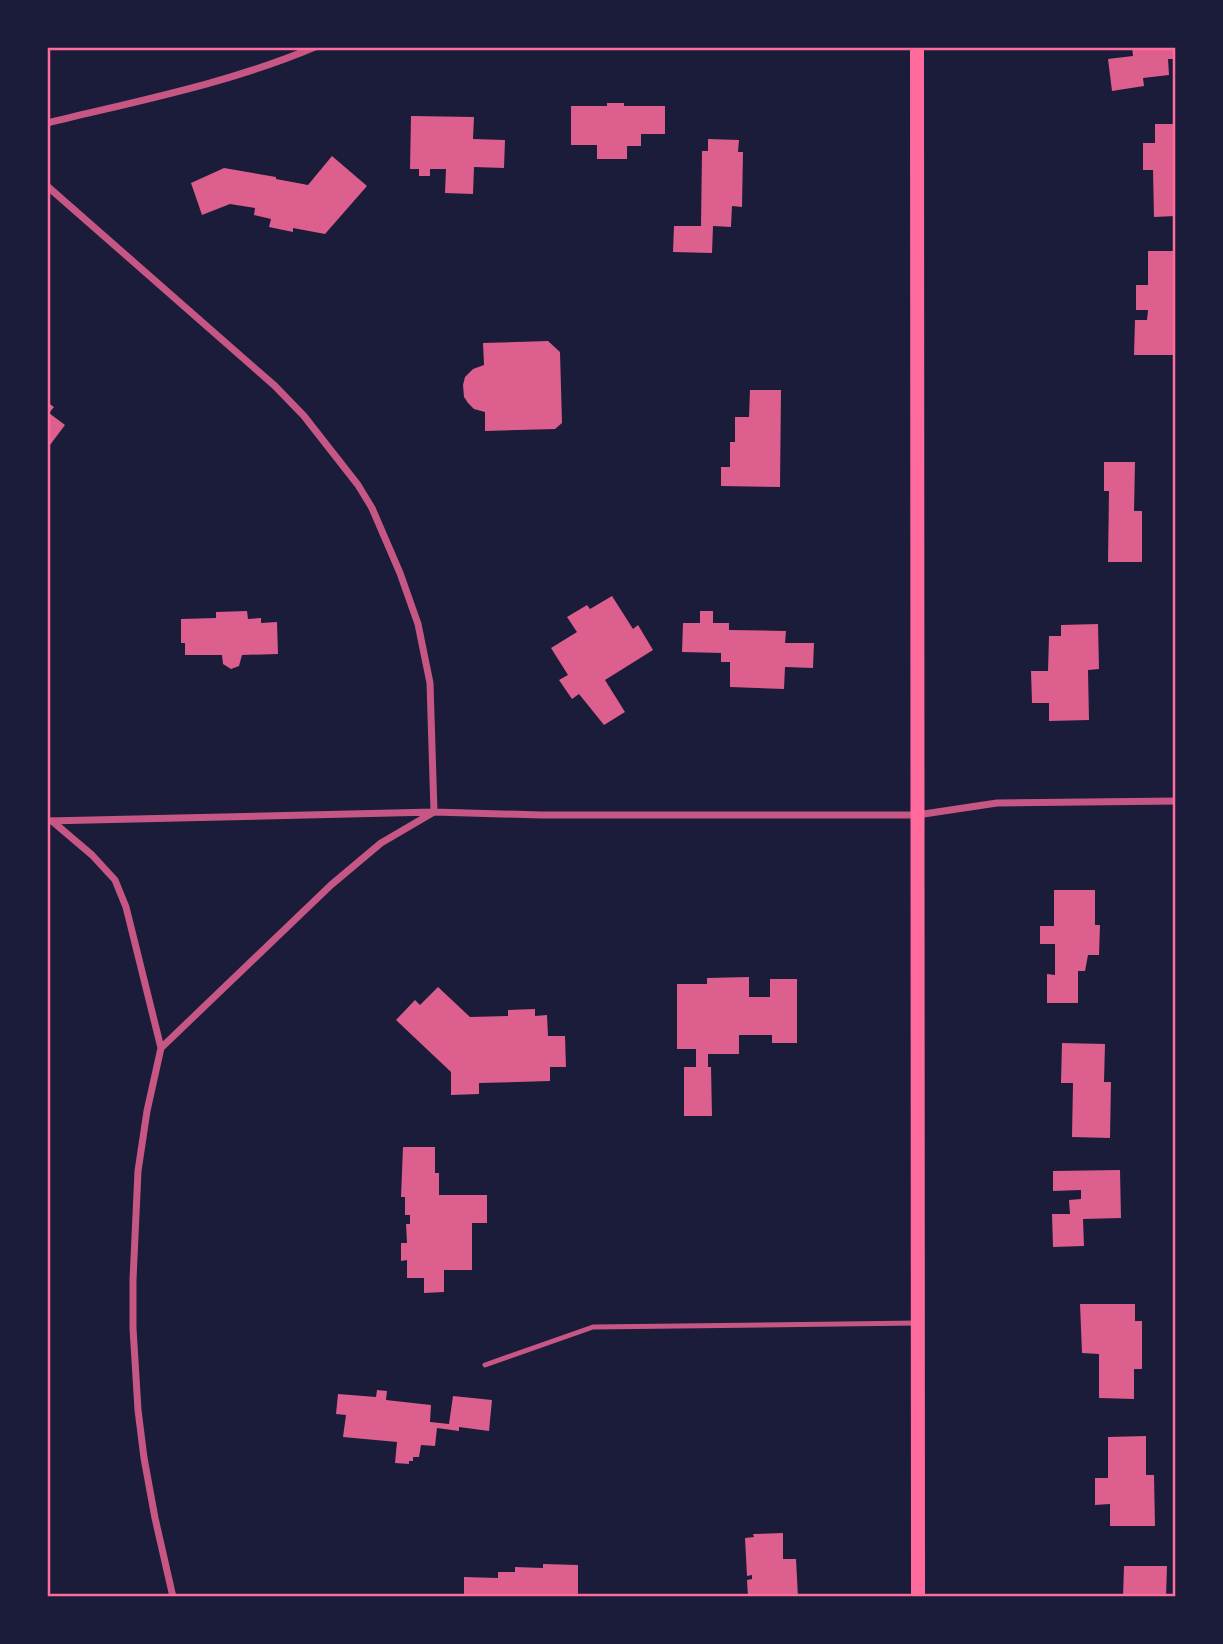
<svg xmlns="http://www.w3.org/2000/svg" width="1223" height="1644" font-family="'Varela Round',sans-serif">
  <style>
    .building { fill: #dd5f8e }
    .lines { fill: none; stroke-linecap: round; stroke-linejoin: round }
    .service { stroke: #c65784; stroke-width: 5 }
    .minor { stroke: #c65784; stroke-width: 7 }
    .secondary { stroke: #ff6b9d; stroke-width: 14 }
    .neatline { fill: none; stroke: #ff6b9d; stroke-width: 2.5 }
  </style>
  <rect width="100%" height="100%" fill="#1b1b3a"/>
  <path class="building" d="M1132,47H1174L1176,59H1168L1169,75L1143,78L1144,86L1112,91L1108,59L1133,56Z
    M607,103H624V106H665V134H641V146H627V159H597V145H571V106H607Z
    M411,116L474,117L473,139L505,140L504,168L474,167L473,194L445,193L446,169H430V176H419V169H410Z
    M1155,124H1176V216L1154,217L1153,170H1143V143H1155Z
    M708,139L739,140L738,152H743L742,207L732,206L731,227L713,226L712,253L673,252L674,226H701L702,151H708Z
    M332,156L367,186L325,234L293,228V232L269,227L271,219L254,215L255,208L230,204L202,215L191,183L224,168L276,177V179L308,185Z
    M1148,251H1176V355H1134L1135,320H1147L1148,310H1136V285H1148Z
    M548,341L560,352L562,423L555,429L485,431V412L474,409L468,403L464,397L463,385L465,377L473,369L484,365L483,343Z
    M750,390H781L780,487L721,486V467H730V442H735V417H749Z
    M47,402L54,407L49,413L65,425L47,449Z
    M1104,462H1135L1134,511H1142V562H1108L1109,491H1104Z
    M612,596L633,629L638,625L653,650L605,680L625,712L604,725L579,694L572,699L559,680L568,675L551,648L577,632L567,617L587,605L590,609Z
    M247,611L248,619L261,618V623L277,622L278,654L242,655L239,666L231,669L223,664L222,655H185V643H181V619L216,618V612Z
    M700,611H713V623H729V630L786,631L785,643H814L813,668L785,667L784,689L730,687V662H721V653L682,652L683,623H700Z
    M1098,624L1099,669L1088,670L1089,720L1049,721V703H1032L1031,671H1048L1049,636H1061V625Z
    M1054,890H1095V925H1100L1099,955H1088L1085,971H1078V1003H1047V974L1055,975V944H1040V926H1054Z
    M749,977V997H770V979H797V1043H772V1035H739V1054H708V1067H711L712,1116H684V1067H696V1049H677V984H707V978Z
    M438,987L470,1017L508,1016V1010L535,1009V1016L547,1015L548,1036H565L566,1067H550V1081L479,1083V1094L451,1095V1072L396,1020L415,1000L420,1005Z
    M1062,1043L1105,1044L1104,1082H1111L1110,1138L1072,1137L1073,1083H1061Z
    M403,1147H435V1173H439V1195H487V1223H472V1270H444V1292L424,1293V1278H407V1260L401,1261V1243H407L406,1224H410V1215H405V1197H401Z
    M1120,1170L1121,1218L1083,1219L1084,1246L1053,1247L1052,1214H1070L1069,1200L1081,1199V1190L1053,1191V1171Z
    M1080,1304H1135V1321H1142V1369H1134V1399L1099,1398V1354L1082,1353Z
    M377,1390L387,1391L386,1400L431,1405L430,1422L449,1424L453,1396L492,1400L489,1431L459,1427V1431L437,1428L435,1446L421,1445L419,1457H413V1461H409V1464L395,1463L397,1442L343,1437L346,1415L336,1414L338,1394L376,1397Z
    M1146,1436V1475H1154L1155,1526H1110V1504L1095,1505V1478H1108V1437Z
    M783,1533V1559H796L798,1597H748L747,1580L752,1579V1575L747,1576L745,1538L754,1537L753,1534Z
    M543,1564L578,1565V1597H464V1577L498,1578V1572H515V1567L543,1568Z
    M1124,1566H1167L1166,1597H1123Z"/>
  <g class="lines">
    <path class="service" d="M485,1365L593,1327L918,1323"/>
    <path class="minor" d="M47,123C137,101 230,83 315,47
      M47,186L275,386L304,416L358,485L372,508L400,573L418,624L430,683L434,812L381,843L331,885L161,1048L147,1111L138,1171L133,1280V1328L138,1410L144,1458L155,1518L173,1597
      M47,821L434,812L541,815H917L997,803L1176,801
      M52,821L92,855L115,880L126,907L161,1048"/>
    <path class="secondary" d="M917,47L918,1597"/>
  </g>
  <rect width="1223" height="1644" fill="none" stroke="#1b1b3a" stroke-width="98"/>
  <rect x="49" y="49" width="1125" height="1546" class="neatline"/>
</svg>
